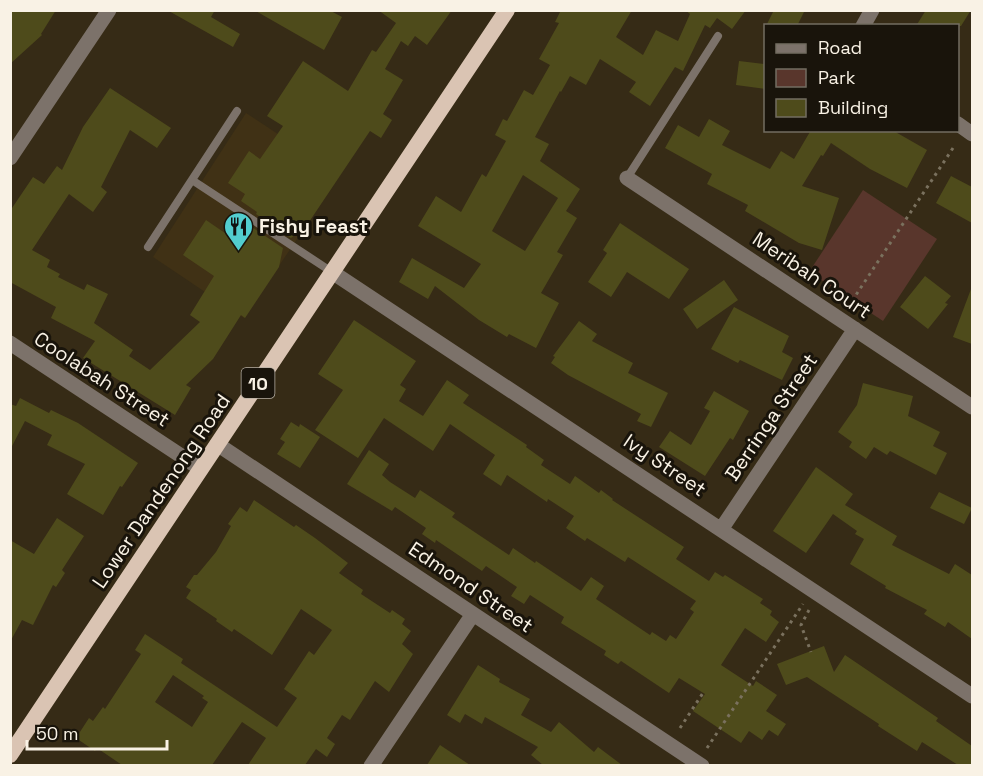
<svg xmlns="http://www.w3.org/2000/svg" width="983" height="776" font-family="'Space Grotesk',sans-serif">
  <style>
    .built { fill: #403115 }
    .green { fill: #59362c }
    .building { fill: #4e4b1b; fill-rule: evenodd }
    .lines { fill: none; stroke-linecap: round; stroke-linejoin: round }
    .path { stroke: #7a715e; stroke-width: 3; stroke-dasharray: 3 4.5; stroke-linecap: butt }
    .service { stroke: #7c726a; stroke-width: 8 }
    .minor { stroke: #7c726a; stroke-width: 15 }
    .trunk { stroke: #dac4b3; stroke-width: 16 }
    .labels { text-anchor: middle; dominant-baseline: central; stroke-width: 6; stroke-linejoin: round; paint-order: stroke }
    .shield { fill: #19140b; stroke: #b6afa4; stroke-width: 1.5 }
    .shield-label { font-size: 18px; font-weight: bold; fill: #f9f2e5 }
    .poi-label { font-size: 20px; font-weight: bold; fill: #f9f2e5; stroke: #19140b; text-anchor: start }
    .street-label { font-size: 20px; fill: #f9f2e5; stroke: #19140b }
  </style>
  <rect width="100%" height="100%" fill="#362b16"/>
  <path class="built" d="M246,113L340,175L244,318L153,257Z"/>
  <path class="green" d="M863,190L937,239L883,321L809,272Z"/>
  <path class="building" d="M10,10H56L41,34L42,35L10,64Z
    M167,10H215L211,17L240,34L233,47Z
    M254,10H329L342,17L324,50Z
    M378,10H452L427,45L415,36L408,46L401,41L385,69L403,80L383,114L392,120L381,138L370,131L307,225L291,238L256,214L257,212L241,201L245,194L228,183L249,151L260,159L283,126L267,116L303,61L348,91L372,50L376,52L396,23Z
    M561,10H632L616,37L643,55L656,30L678,41L690,14L685,10H746L732,29L717,18L710,28L705,25L683,71L675,67L650,106L629,92L636,82L600,59L586,85L570,76L561,92L560,91L535,137L549,144L540,161L580,189L566,211L577,218L557,252L563,255L541,293L559,303L536,348L509,334L507,337L479,320L435,286L428,299L399,282L412,258L464,288L481,264L418,226L436,196L461,212L482,174L486,177L506,141L495,135L503,119L507,121L524,90L533,95L550,65L539,59L559,23L555,22ZM523,175L558,198L525,251L492,231Z
    M774,10H805L797,26H766Z
    M926,10H971L961,26H916Z
    M739,61L765,64V89L736,85Z
    M110,88L171,128L157,148L130,130L101,187L107,192L93,212L69,194L32,250L50,260L47,267L60,274L58,277L84,290L87,284L108,294L94,323L133,350L129,356L150,370L200,322L190,315L214,276L183,255L206,220L238,242L249,225L283,248L279,267L245,318L241,315L213,359L186,385L191,388L175,415L83,358L95,341L51,318L56,307L10,282V211L33,177L44,184L57,166L62,170L83,127Z
    M709,119L730,131L722,145L770,169L781,151L794,159L811,130H892L927,150L907,188L870,169L831,143L823,156L821,155L802,186L839,198L822,250L799,243L745,211L748,205L707,184L712,174L665,148L678,125L699,137Z
    M951,176L972,187V223L936,203Z
    M620,223L689,269L669,299L627,272L611,297L588,282L607,253L603,250Z
    M925,276L951,296L945,303L948,304L928,329L900,307Z
    M724,280L738,300L697,329L683,309Z
    M971,289L972,290V344L953,337Z
    M734,307L789,336L782,352L793,358L782,380L740,360L738,363L711,349Z
    M354,320L416,361L400,385L406,389L399,401L423,416L447,380L469,395L463,403L527,445L526,447L544,460L541,465L570,484L575,476L599,493L601,490L613,499L612,500L684,547L676,559L709,581L715,572L723,577L725,575L763,599L760,603L772,611L770,615L779,622L766,642L745,628L721,665L753,686L756,681L777,695L766,711L786,724L778,736L769,730L762,740L749,731L741,743L693,711L705,694L679,678L669,693L621,661L618,664L604,655L606,651L561,623L564,617L530,595L524,604L511,596L517,587L486,566L482,571L436,540L435,543L422,534L426,528L395,507L392,511L347,484L369,450L389,464L382,475L390,482L415,498L420,490L455,513L452,517L509,555L513,548L535,563L536,561L581,591L591,577L604,586L596,599L650,635L652,632L666,641L670,635L676,639L694,612L690,609L696,601L628,557L625,562L587,538L585,541L566,528L574,516L548,499L547,502L507,475L501,486L483,474L495,455L450,424L433,451L384,418L358,458L315,430L343,390L318,374Z
    M579,321L597,334L592,341L633,363L628,373L668,393L651,427L637,421L641,414L568,375L551,363L555,357L553,356Z
    M863,383L913,396L908,416L940,432L933,446L947,453L936,475L890,451L887,455L874,447L866,459L849,447L852,442L838,432L857,405Z
    M714,391L749,411L733,440L730,438L705,476L659,447L670,431L691,445L710,411L704,408Z
    M20,398L49,413L51,410L78,423L138,463L122,487L120,486L103,515L67,494L85,464L47,445L52,435L25,421L10,450V404L16,406Z
    M291,422L299,427L300,424L320,437L300,468L277,454L285,442L280,439Z
    M816,467L853,494L845,505L897,536L892,545L949,574L955,564L972,575V639L948,622L945,627L924,614L927,610L885,588L886,586L850,564L864,539L855,534L857,531L833,514L806,553L773,531Z
    M939,492L972,508L964,524L930,508Z
    M254,500L294,527L296,525L315,538L348,563L339,573L363,590L361,594L390,613L392,610L405,619L402,624L411,631L402,644L413,654L389,692L375,681L350,720L342,715L327,738L335,744L327,757L316,749L305,765H248L266,738L242,722L212,765H122L97,748L95,751L76,738L89,718L93,721L103,707L105,709L141,654L135,650L145,634L183,659L181,663L277,727L297,698L284,689L309,651L314,655L332,630L301,609L272,655L234,629L232,632L216,621L217,619L186,598L191,590L186,587L194,575H197L216,552L231,526L228,524L240,507L247,512ZM173,675L204,696L202,698L208,702L192,727L155,702Z
    M57,518L84,536L62,570L65,573L56,587L53,585L33,625L22,620L10,642V540L34,554Z
    M824,646L834,672L845,655L938,718L936,721L972,746V765H958L922,742L917,751L878,726L879,724L807,677L786,685L777,664Z
    M478,665L500,679L499,682L530,699L521,715L551,732L559,722L594,752L598,747L622,765H543L531,755L538,747L485,717L482,724L465,714L460,723L447,715Z
    M440,745L470,765H427Z"/>
  <g class="lines">
    <path class="path" d="M848,307L955,145
      M809,610L801,625L811,652
      M680,728L703,693
      M707,748L803,604"/>
    <path class="service" d="M627,178L718,36
      M192,180L332,272
      M148,247L237,111"/>
    <path class="minor" d="M863,26L872,10
      M958,124L972,134
      M10,158L109,10
      M627,178L972,407
      M332,272L972,696
      M10,343L201,469
      M217,444L702,766
      M722,528L855,329
      M371,766L473,614"/>
    <path class="trunk" d="M10,755L507,10"/>
  </g>
  <defs>
    <symbol id="restaurant-pin" viewBox="-11 -11 22 30"><path d="M0 17L-7.5 6A9.5 9.5 0 1 1 7.5 6Z" fill="#52cdcf" stroke="#19140b"/><path d="M-5-6h1v4h1v-4h1v4h1v-4h1v5L-1.5 .5V6h-2V.5L-5-1ZM5-6V6H3V1.5H1.5Q1.5-4 5-6Z" fill="#111"/></symbol>
  </defs>
  <g fill-rule="evenodd">
    <use href="#restaurant-pin" x="222" y="210" width="33" height="45"/>
  </g>
  <g class="labels">
    <rect class="shield" x="241.5" y="368" width="33" height="30" rx="4.5"/>
    <g class="shield-label">
      <text x="258" y="383">10</text>
    </g>
    <g class="poi-label">
      <text x="259" y="226">Fishy Feast</text>
    </g>
    <g class="street-label">
      <text transform="translate(812 275) rotate(34)">Meribah Court</text>
      <text transform="translate(102 379) rotate(33)">Coolabah Street</text>
      <text transform="translate(771 417) rotate(-56)">Berringa Street</text>
      <text transform="translate(665 465) rotate(34)">Ivy Street</text>
      <text transform="translate(161 491) rotate(-56)">Lower Dandenong Road</text>
      <text transform="translate(471 587) rotate(34)">Edmond Street</text>
    </g>
  </g>
  <rect width="983" height="776" fill="none" stroke="#f9f2e5" stroke-width="24"/>
  <rect x="764" y="24" width="195" height="108" fill="#19140b" stroke="#736d62" stroke-width="1.5"/>
  <rect x="776" y="44" width="30" height="9" fill="#7c726a" stroke="#736d62" stroke-width="1.5"/>
  <text x="818" y="54" font-size="18" fill="#f9f2e5">Road</text>
  <rect x="776" y="69" width="30" height="18" fill="#59362c" stroke="#736d62" stroke-width="1.5"/>
  <text x="818" y="84" font-size="18" fill="#f9f2e5">Park</text>
  <rect x="776" y="99" width="30" height="18" fill="#4e4b1b" stroke="#736d62" stroke-width="1.5"/>
  <text x="818" y="114" font-size="18" fill="#f9f2e5">Building</text>
  <path d="M27 740v9h140v-9" fill="none" stroke="#f9f2e5" stroke-width="3"/>
  <text x="36" y="740" font-size="18" fill="#f9f2e5" stroke="#19140b" stroke-width="4.5" paint-order="stroke">50 m</text>
</svg>
